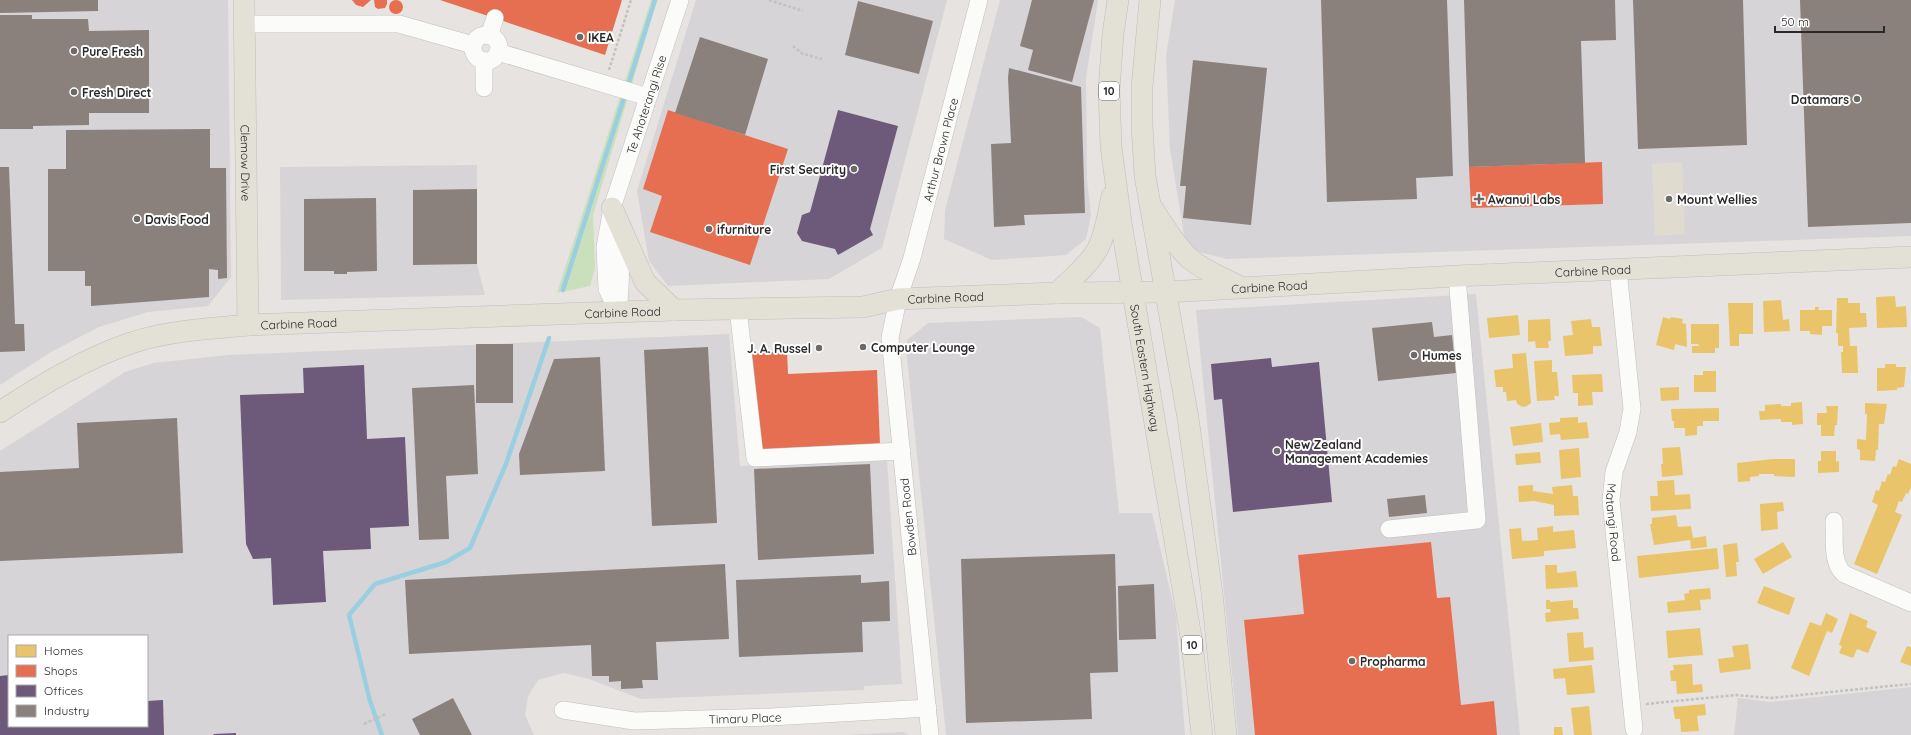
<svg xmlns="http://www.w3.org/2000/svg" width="1911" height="735" font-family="Quicksand,sans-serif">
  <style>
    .industrial { fill: #d7d4d7; fill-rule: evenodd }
    .education { fill: #e0dbcf }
    .green { fill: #cadfbc }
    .homes { fill: #e9c46a }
    .shops { fill: #e76f51 }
    .offices { fill: #6d597a }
    .industry { fill: #8a817c }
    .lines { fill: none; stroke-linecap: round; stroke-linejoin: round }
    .stream { stroke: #9acfe1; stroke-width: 4.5 }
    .minor-casing { stroke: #c1bfc0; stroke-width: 18 }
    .major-casing { stroke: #bfbebd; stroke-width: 22 }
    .path { stroke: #c3c2c2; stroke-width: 2.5; stroke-dasharray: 3 2; stroke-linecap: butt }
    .minor { stroke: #fbfbfa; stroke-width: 17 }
    .major { stroke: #e3e0d5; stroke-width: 21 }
    .poi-dot { fill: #6b6a69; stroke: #fff; stroke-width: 1.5 }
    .labels { text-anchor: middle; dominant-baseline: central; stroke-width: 4; stroke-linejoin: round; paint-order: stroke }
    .shield { fill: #fff; stroke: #696969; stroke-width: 1 }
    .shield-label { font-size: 11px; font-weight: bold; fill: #292929 }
    .poi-label { font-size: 12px; font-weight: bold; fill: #292929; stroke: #fff; text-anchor: start }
    .street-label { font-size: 12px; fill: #292929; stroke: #fff }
  </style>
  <rect width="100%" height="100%" fill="#e6e3e0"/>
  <path class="industrial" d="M0,0H228L231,277L208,306L148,312L99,327L51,352L0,385Z
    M696,0H947L882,248L829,279L668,286L649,261L637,191Z
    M1000,0H1098L1086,78L1087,179L1091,215L1086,239L1066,255L992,260L944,239L945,210Z
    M1175,0H1911V236L1227,259L1199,252L1185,241L1170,149L1166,56Z
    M477,165V264L485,295L281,300L280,167Z
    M1476,294L1520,735H1238L1196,310Z
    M1081,317L1100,328L1119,513H1152L1176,616L1185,735H946L907,358V340L928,323Z
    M729,334L740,466L887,460L902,684L864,686V690L641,699L589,679L564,673L538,680L528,696L525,715L534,735H0V451L125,372L153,363L228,355ZM9,636H147V726H9Z
    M1911,687V735H1734L1738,698L1770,702Z
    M903,732L909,735H846Z"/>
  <path class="education" d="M1682,162L1685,234L1655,236L1652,164Z"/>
  <path class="green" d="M651,0H657L593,215L595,268L590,286L557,293Z"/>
  <path class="homes" d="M1895,296L1896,307L1906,306L1907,327L1877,328L1876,297Z
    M1837,298H1848V303H1860V313H1866L1867,327L1849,328L1850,346H1857L1858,373H1842L1841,352H1843V346H1838V333H1836Z
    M1781,300L1783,320L1789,319L1790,331L1764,332L1763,301Z
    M1728,303H1753V334H1739V346H1730Z
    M1815,307H1819L1818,310H1832V326H1822V335L1810,334V331H1800V310H1815Z
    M1518,315L1520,335L1489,338L1487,318Z
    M1663,317L1670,319L1671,317L1683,319L1682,323L1686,324L1687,347L1675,344L1674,350L1656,345Z
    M1550,319L1551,341H1548L1549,348H1536L1535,341L1528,342V320Z
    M1591,319L1592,327H1600L1602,346H1593V354L1565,356L1563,336L1573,335L1571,321Z
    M1691,324H1719V348H1715V353H1692V346H1699L1698,344H1691Z
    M1526,353L1531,403L1527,406L1523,407L1517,404L1516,400L1507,401L1506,392H1503V387H1496L1494,370L1513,368L1512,354Z
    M1552,360V372H1557L1559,396H1554L1555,400L1537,401L1534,361Z
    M1885,364H1896V367H1906L1904,387L1897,388V390L1877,391V368H1885Z
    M1703,371H1716V392H1694V375H1703Z
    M1602,374L1603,392H1592L1593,405L1578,406V393H1573L1572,375Z
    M1679,387V400L1661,401L1660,388Z
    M1802,402L1803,424L1792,425V422H1781V419L1760,420L1759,411H1765V405L1781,404V406H1791V403Z
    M1865,403L1887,404L1884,424H1879L1878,450H1876L1875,461L1860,460V450L1857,449V439L1866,440L1867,414H1865Z
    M1826,406H1838L1837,425H1835L1834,436H1821V425H1817V413H1827Z
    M1719,408V421H1703V426H1697V435L1685,436V428H1674V421H1672L1671,409Z
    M1578,417V423L1587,422L1589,438L1561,440L1560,434L1550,435L1549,423L1560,422V418Z
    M1541,423L1543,442L1513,446L1510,427Z
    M1680,447L1683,475L1662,477L1661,464H1663L1662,448Z
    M1579,448L1581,477L1561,479L1559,450Z
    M1821,451H1836V462L1839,461V472L1818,473V461H1821Z
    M1540,452L1541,463L1516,465L1515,454Z
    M1773,459H1795V477L1774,476V474H1759V476L1750,477V481L1738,482L1737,463Z
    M1899,459L1911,464V487L1908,494L1906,493L1902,502L1899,501L1895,512L1902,515L1877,574L1854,564L1878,505L1872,502L1876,490L1879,491L1882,481L1885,482L1888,474L1890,475L1893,466L1896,467Z
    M1674,480L1675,495L1690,494L1691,509L1651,511L1650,496H1658L1657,481Z
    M1533,485V491L1553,494L1552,487L1572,485L1573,496H1578L1579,515L1554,516V505L1534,501L1519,502L1518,486Z
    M1783,502L1784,511L1777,512L1778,529L1761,531L1760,504Z
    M1676,515L1678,527L1691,526L1693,538L1706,536L1707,547L1691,549L1690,540L1654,545L1650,524H1652V518Z
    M1553,526V532L1574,530L1576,548L1544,551V556L1512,559L1509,529L1521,528L1522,541L1538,540L1537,528Z
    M1783,542L1792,557L1763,574L1754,559Z
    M1737,543L1739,562H1736L1737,576L1726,577L1723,545Z
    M1717,548L1719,569L1639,578L1637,556Z
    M1545,565H1557V573L1576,571L1578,587L1546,589Z
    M1764,586L1795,598L1789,615L1757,603Z
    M1710,588L1711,599L1700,600L1701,610L1668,613L1667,602L1685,600L1684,594L1689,593V590Z
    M1546,600H1550V602L1573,600V608H1578L1579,619L1546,622L1545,613L1551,612L1550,609H1546Z
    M1826,613L1838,619L1832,633L1827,631L1809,676L1791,668L1810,622L1821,626Z
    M1850,613L1868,621L1866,627L1877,632L1868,653L1857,649L1853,658L1839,653L1842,646L1839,645Z
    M1700,628L1703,655L1668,658L1666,631Z
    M1583,632L1584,648L1593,647L1594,660L1569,662L1567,633Z
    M1748,644L1751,669L1720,673L1718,659L1734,657L1732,646Z
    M1907,646L1911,647V666L1900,662Z
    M1692,664L1693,685L1702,684L1703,692L1677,694L1676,681H1671L1670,671L1674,670L1673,665Z
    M1592,665L1595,693L1567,695L1565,678L1554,679L1553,669Z
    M1705,704L1706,715L1697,716L1699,731L1681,732L1680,719H1675L1673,707Z
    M1589,706L1592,735H1574L1571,708Z
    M1554,727H1562L1563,735H1552L1554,734Z"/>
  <path class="shops" d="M352,0H371L363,7L356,5Z
    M374,0H387V4L385,8L378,9L375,7Z
    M440,0H622L605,55Z
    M389 7a7 7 0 1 1 14 0a7 7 0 1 1-14 0Z
    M668,110L788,149L750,265L650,232L662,196L643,189Z
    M1602,162L1603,204L1471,208L1469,167Z
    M787,351L788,374L877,370L880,445L756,451L751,353Z
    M1431,542L1437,598L1450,597L1461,705L1494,701L1497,735H1255L1244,620L1304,614L1298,555Z"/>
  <path class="offices" d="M838,110L898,126L870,229L873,235L838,255L835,249L802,241L797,233L802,215L810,212Z
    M1271,358L1272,367L1319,362L1332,502L1233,512L1222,399L1214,400L1211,364Z
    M364,365L367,439L405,437L409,526L370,528L371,549L323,551L326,602L273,605L271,558L253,559L246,544L240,395L304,393L303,368Z
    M9,675V726H147V701L163,700L164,735H0V676Z
    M236,733V735H214L213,734Z"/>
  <path class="industry" d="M0,0H98V11L0,13Z
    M1032,0H1094L1072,82L1028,70L1033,50L1020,46Z
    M1321,0H1447L1453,176L1416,178L1417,199L1327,202Z
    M1464,0H1615L1616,40L1581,41L1585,163L1469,167Z
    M1633,0H1743L1747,145L1638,149Z
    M1800,0H1911V223L1808,227Z
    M858,1L933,21L919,74L845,55Z
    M0,15H32V19H88L89,31L149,30V113H89V125L33,126V129H0Z
    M700,37L768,59L745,135L675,113Z
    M1193,60L1267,68L1251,225L1183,218L1186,186H1180Z
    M1009,68L1081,87L1085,213L1024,215L1025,225L994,227L991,144L1011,143L1008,78Z
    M210,129V168H226L227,278L218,279V270L209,269V297L91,306V286H85V271H48V169H66V130Z
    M0,167H9L15,324H24L25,351L0,352Z
    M477,189V264L413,265V190Z
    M376,198L377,271L347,272V274H334V271H304V199Z
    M1432,322L1434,337L1452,335L1456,373L1378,381L1372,328Z
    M476,344H513V403H476Z
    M708,347L717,523L652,526L644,350Z
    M600,357L605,471L520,475L519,454L554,359Z
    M474,385L478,474L446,476L449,539L419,540L412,388Z
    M177,418L183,553L0,561V472L79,468L77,423Z
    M870,464L874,554L758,560L754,469Z
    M1425,495L1427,513L1389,517L1387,499Z
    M1115,554L1118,672L1090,673L1092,719L966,723L961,559Z
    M725,564L729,639L656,642L658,680H642L643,688L621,689V681L609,682V676H592L591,645L409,654L405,580Z
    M861,575V583L889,581L890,621L862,622L863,652L739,657L736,580Z
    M1154,584L1156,639L1119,640L1118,586Z
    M453,698L472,735H420L412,719Z"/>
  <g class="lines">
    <path class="stream" d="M563,290L655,0
      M382,735L370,701L349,615L375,584L446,562L470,548L506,464L549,338"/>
    <defs>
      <g id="minor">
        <path d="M244,24H399L473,45"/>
        <circle cx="486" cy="48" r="13"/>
        <path d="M489,36L495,18"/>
        <path d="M498,52L648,97"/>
        <path d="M484,61V88"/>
        <path d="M617,230C622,257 621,285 618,312"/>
        <path id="s1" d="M1618,269L1632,409L1628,432L1614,472L1611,500L1634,729"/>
        <path d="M738,309L755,458L902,451"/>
        <path id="s2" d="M618,312L607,289L605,247L612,208L680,0"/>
        <path d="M1834,521C1835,537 1831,563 1844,574L1911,603"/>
        <path d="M1389,529L1477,520L1457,276"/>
        <path id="s3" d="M563,710L634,721L771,717L928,708"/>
        <path id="s4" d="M930,735L890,338L898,299L912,258L979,0"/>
      </g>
      <g id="major">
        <path id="s5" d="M244,0L248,325"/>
        <path id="s6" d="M1118,0L1113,34L1109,90L1111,146L1121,222L1192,643L1202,735"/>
        <path d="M1150,0L1142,87V125L1145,176L1188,418L1212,593L1226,735"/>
        <path d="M612,208L645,282L674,310"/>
        <path d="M1153,209C1164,226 1175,245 1190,259C1205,271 1224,279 1241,287"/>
        <path d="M1057,293C1070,280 1087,267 1097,250C1106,234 1108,213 1112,196"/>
        <path id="s7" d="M0,412C41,385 84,359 131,343C169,330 210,329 248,325L674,310L863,307L898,299L1057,293L1166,292L1457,276L1911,257"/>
      </g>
    </defs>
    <use href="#minor" class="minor-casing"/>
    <use href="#major" class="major-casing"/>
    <path class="path" d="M769,0L803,11
      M793,46L803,54L822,59
      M609,70L631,0
      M1646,704L1736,695L1771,698L1911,684
      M364,724L386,714"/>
    <use href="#minor" class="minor"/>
    <use href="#major" class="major"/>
  </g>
  <g class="poi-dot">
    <circle cx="580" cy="37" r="4"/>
    <circle cx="74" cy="51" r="4"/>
    <circle cx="74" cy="92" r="4"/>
    <circle cx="1857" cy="99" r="4"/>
    <circle cx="854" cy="169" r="4"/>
    <path d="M1477 193h4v4h4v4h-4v4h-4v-4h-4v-4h4z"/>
    <circle cx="1669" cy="199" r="4"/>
    <circle cx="137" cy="219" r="4"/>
    <circle cx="709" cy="229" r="4"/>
    <circle cx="863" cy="347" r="4"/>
    <circle cx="819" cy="348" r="4"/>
    <circle cx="1414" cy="355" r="4"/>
    <circle cx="1277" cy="451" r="4"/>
    <circle cx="1352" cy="661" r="4"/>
  </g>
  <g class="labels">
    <g class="shield">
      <rect x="1099" y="82" width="20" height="18" rx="3"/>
      <rect x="1182" y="636" width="20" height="18" rx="3"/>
    </g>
    <g class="shield-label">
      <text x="1109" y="91">10</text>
      <text x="1192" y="645">10</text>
    </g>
    <g class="poi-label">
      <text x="588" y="37">IKEA</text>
      <text x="82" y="51">Pure Fresh</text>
      <text x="82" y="92">Fresh Direct</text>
      <text x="1849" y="99" text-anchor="end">Datamars</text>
      <text x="846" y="169" text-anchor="end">First Security</text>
      <text x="1488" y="199">Awanui Labs</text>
      <text x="1677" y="199">Mount Wellies</text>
      <text x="145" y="219">Davis Food</text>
      <text x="717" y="229">ifurniture</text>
      <text x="871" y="347">Computer Lounge</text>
      <text x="811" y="348" text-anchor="end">J. A. Russel</text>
      <text x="1422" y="355">Humes</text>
      <text x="1285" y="444">New Zealand<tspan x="1285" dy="14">Management Academies</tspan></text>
      <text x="1360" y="661">Propharma</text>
    </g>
    <g class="street-label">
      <text stroke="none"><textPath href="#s2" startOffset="216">Te Ahoterangi Rise</textPath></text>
      <text stroke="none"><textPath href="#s4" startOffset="594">Arthur Brown Place</textPath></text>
      <text stroke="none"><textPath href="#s5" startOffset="163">Clemow Drive</textPath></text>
      <text stroke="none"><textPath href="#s7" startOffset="1614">Carbine Road</textPath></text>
      <text stroke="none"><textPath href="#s7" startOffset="1290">Carbine Road</textPath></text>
      <text stroke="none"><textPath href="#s7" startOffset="966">Carbine Road</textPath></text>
      <text stroke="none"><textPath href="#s7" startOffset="642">Carbine Road</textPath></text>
      <text stroke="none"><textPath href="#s7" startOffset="318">Carbine Road</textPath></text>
      <text stroke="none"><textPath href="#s6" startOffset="371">South Eastern Highway</textPath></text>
      <text transform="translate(908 517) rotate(-96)">Bowden Road</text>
      <text stroke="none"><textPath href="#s1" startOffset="257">Matangi Road</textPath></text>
      <text stroke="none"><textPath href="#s3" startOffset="183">Timaru Place</textPath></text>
    </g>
  </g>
  <rect x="8" y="635" width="140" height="92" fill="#ffffff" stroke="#a9a9a9"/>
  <rect x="16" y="645" width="20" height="12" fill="#e9c46a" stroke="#a9a9a9"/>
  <text x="44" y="655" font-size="12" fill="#292929">Homes</text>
  <rect x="16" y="665" width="20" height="12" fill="#e76f51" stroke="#a9a9a9"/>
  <text x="44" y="675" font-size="12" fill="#292929">Shops</text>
  <rect x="16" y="685" width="20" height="12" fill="#6d597a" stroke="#a9a9a9"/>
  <text x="44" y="695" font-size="12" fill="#292929">Offices</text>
  <rect x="16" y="705" width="20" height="12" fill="#8a817c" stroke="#a9a9a9"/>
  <text x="44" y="715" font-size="12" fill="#292929">Industry</text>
  <path d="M1775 26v6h109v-6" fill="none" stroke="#292929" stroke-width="2"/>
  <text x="1781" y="26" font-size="12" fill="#292929" stroke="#ffffff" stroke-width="3" paint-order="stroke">50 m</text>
</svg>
